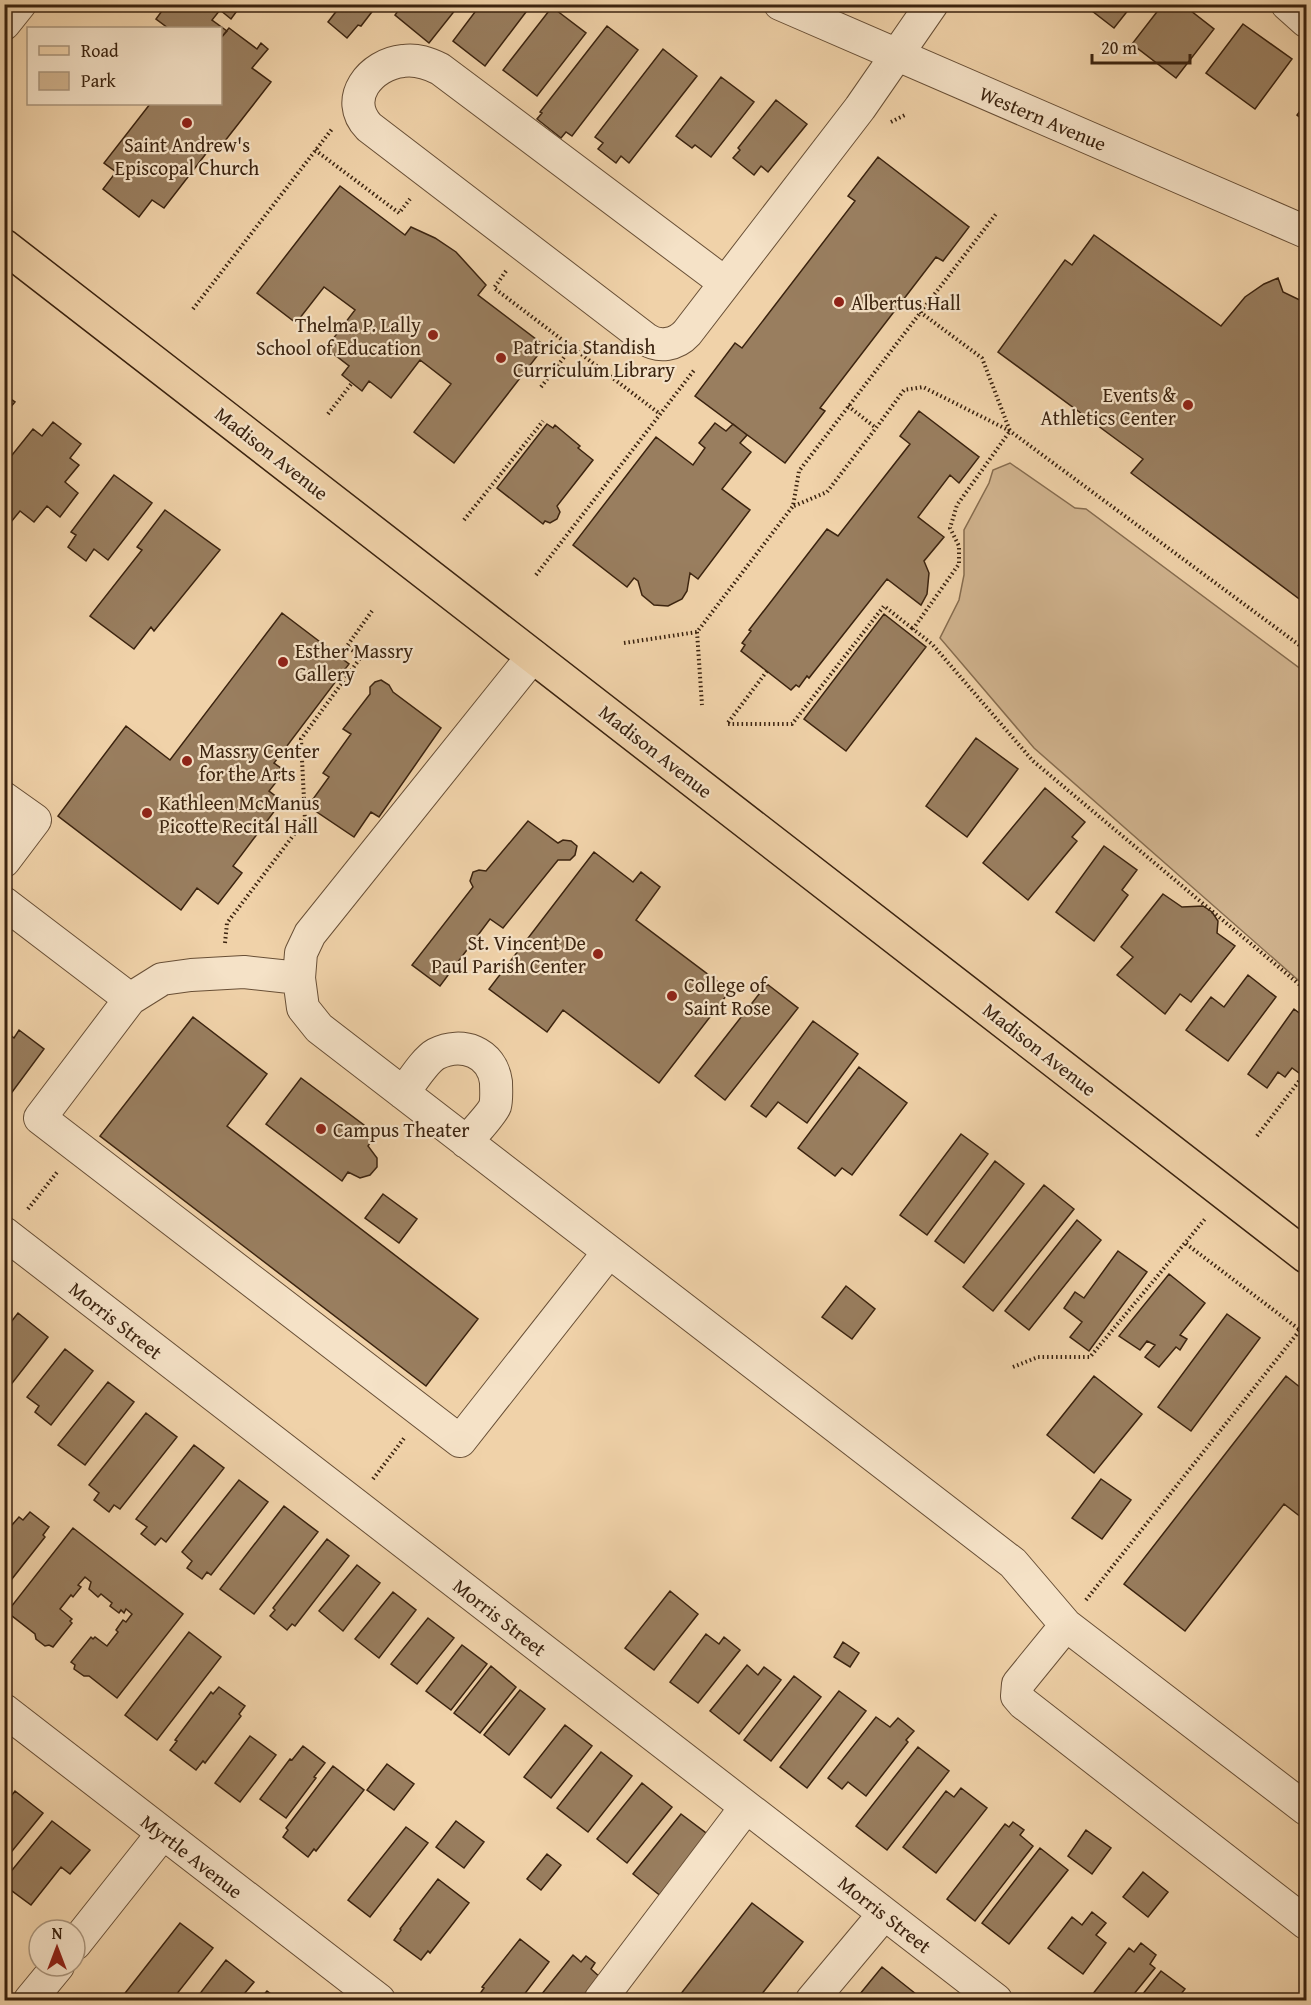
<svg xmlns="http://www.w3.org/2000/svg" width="1311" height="2005" font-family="'Gentium Book Plus',serif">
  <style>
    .green { fill: #d1b48f; stroke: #866c4f; stroke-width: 1.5 }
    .building { fill: #997e5f; stroke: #3b230f; stroke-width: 1.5 }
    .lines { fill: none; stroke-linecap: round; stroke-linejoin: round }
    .minor-casing { stroke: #684f36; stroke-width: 34 }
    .major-casing { stroke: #3b230f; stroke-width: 36 }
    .path { stroke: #3b230f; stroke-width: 4; stroke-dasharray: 1.5 3; stroke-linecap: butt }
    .minor { stroke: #f5e2c7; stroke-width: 32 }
    .major { stroke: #f0d2a9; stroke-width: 33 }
    .poi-dot { fill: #8f2418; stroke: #f5e2c7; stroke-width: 2 }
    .labels { text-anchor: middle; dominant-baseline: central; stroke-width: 4.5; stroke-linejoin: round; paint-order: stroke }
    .street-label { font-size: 20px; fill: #3b230f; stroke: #f5e2c7 }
    .poi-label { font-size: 20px; fill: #3b230f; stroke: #f5e2c7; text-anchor: start }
  </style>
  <rect width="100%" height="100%" fill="#f0d2a9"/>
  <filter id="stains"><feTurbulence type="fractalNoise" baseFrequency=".00333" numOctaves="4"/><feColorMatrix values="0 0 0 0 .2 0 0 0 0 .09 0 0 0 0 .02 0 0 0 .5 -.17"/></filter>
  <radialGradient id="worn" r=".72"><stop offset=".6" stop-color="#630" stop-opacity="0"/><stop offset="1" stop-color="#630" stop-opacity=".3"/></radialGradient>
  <path class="green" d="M1010,463L1075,508L1086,509L1306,673V987L1034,748L940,638L959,600L964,575V530L989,483L993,470Z"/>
  <path class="building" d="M167,4H242L231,19L220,10L212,20L227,31L220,39V28H168L156,19Z
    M332,4H378L361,26L358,25L347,38L328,22L338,9Z
    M403,4H460L429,43L395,15Z
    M481,4H525L529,8L485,66L453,41Z
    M1083,4H1133L1114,28Z
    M1163,4H1182L1214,29L1176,78L1132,44Z
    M552,7L586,33L537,96L503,70Z
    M1243,24L1292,59L1255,109L1206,73Z
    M607,26L638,50L572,136L566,132L561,138L537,119L542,113L540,112Z
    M229,28L257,49L261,43L268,49L252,68L271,82L221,146L215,142L164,208L152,200L139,217L103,189L116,172L104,163L150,104H220V39Z
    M663,49L697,76L629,163L621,156L616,163L598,149L603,143L595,137Z
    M721,77L754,102L711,157L695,145L692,148L676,136Z
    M776,100L807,124L768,172L761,166L754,175L733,158L740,150L738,148Z
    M1306,103V122L1297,115Z
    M878,157L969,227L943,261L936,257L820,408L825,411L785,463L695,396L735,343L742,348L855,201L848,196Z
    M340,186L405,235L411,227L435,238L456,252L486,285L478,295L545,346L454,463L414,432L451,384L420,360L391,398L369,381L362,391L342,375L349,366L326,348L355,310L324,287L296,323L257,293Z
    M1094,235L1221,326L1245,297L1264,284L1278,278L1283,292L1306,303V604L1131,473L1143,459L998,352L1065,260L1072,265Z
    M4,394L15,402L4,415Z
    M919,411L979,457L959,483L950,475L918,517L944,537L924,561L929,573L927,594L921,605L887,579L809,678L807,676L799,687L796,685L791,690L741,651L745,645L742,643L751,631L749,630L827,529L838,536L910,444L900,436Z
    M53,422L81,444L70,458L79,465L65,482L78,493L60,517L47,506L34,522L20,511L11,522L4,516V504L7,500L4,498V465L33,429L42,436Z
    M715,423L726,431L733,424L747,435L740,443L751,452L722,489L750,510L698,579L690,573L687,591L682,599L668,606L654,605L642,595L638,581L634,578L627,587L573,545L656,437L693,465L705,448L699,443Z
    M547,424L553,428L555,425L580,446L578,448L593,460L557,506L560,512L557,519L550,523L545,521L543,524L497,488Z
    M114,475L152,503L108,560L94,549L86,561L68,547L76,535L71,532Z
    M165,510L220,550L154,631L151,627L134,649L90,616L142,550L137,547Z
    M282,613L349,664L274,763L285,771L269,791L282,801L233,866L242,873L218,904L197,888L181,910L58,816L126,726L170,760Z
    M884,614L926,647L846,751L804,719Z
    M381,680L389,685L393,692L441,728L379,817L371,812L354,837L308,806L329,777L323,773L351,734L343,729L370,694V687L375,682Z
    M976,738L1018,769L967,837L926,806Z
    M1045,788L1085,822L1072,837L1077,841L1028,900L983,863Z
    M528,821L558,843L563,840L571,841L577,846L575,855L570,860H558L503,928L490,919L440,986L412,965L473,887L470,881L473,872L479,870L486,871Z
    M1104,846L1137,870L1122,890L1128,895L1094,941L1056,912Z
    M594,852L633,882L641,872L660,887L636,920L730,991L659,1083L563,1010L547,1032L489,989Z
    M1163,894L1182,907L1203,906L1212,912L1218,921L1217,933L1235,946L1191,1002L1180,994L1165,1014L1117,975L1133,957L1121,947Z
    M1248,975L1276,997L1228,1061L1186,1030L1211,997L1224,1007Z
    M767,984L798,1008L725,1100L695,1076Z
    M1294,1009L1306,1018V1062L1299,1073L1292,1068L1285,1077L1278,1072L1267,1088L1248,1074Z
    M193,1017L267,1074L227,1126L478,1319L426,1386L100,1136Z
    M813,1021L858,1054L807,1123L778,1102L766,1117L751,1106Z
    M19,1030L44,1049L4,1103V1039L9,1034L14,1038Z
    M859,1067L907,1103L852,1175L842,1168L835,1176L798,1148Z
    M301,1078L376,1134L368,1146L377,1158V1167L370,1175L360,1178L348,1172L342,1181L266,1124Z
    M961,1134L988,1154L927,1235L900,1215Z
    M995,1161L1024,1184L964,1263L935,1241Z
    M1044,1185L1074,1209L993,1311L963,1287Z
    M383,1194L417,1219L399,1243L365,1218Z
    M1077,1220L1101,1240L1029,1330L1005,1311Z
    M1118,1251L1147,1272L1089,1351L1070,1337L1082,1322L1064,1308L1075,1292L1084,1298Z
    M1169,1274L1205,1303L1180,1335L1187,1339L1180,1350L1176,1347L1159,1367L1145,1357L1155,1345L1147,1341L1140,1350L1119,1336Z
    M846,1286L875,1309L852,1339L822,1317Z
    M18,1313L48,1337L6,1391L4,1331Z
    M1227,1314L1260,1338L1191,1431L1158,1407Z
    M65,1349L93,1371L51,1425L35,1412L39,1406L27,1397Z
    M1094,1376L1142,1414L1094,1473L1047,1435Z
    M1286,1376L1306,1392V1521L1284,1504L1185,1631L1124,1584Z
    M108,1382L134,1402L85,1465L58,1445Z
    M146,1413L177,1437L120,1509L114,1505L109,1512L94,1500L99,1493L89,1485Z
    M194,1445L224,1468L166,1542L161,1538L155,1545L141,1534L147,1527L136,1519Z
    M1101,1479L1131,1500L1102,1539L1072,1518Z
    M239,1480L268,1502L211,1575L207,1572L202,1579L187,1568L192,1561L182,1552Z
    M284,1506L318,1532L254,1614L220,1589Z
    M30,1512L49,1527L43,1535L45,1537L4,1589V1534L19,1517L23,1520Z
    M73,1528L183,1614L117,1698L89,1676H84L74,1669L75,1665L71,1662L91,1637L93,1639L95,1637L107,1646L118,1632L116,1630L123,1620L126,1622L132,1614L126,1609L124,1613L121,1610L119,1613L110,1606L112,1603L101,1594L98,1597L89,1589L91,1582L85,1577L78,1585L81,1587L73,1597L71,1595L60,1609L72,1619L70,1621L72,1623L53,1647L49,1645L45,1646L36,1639L35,1634L7,1612Z
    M327,1539L349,1556L295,1626L292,1624L287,1630L270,1616L275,1610L273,1608Z
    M357,1565L380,1583L343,1631L319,1611Z
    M670,1591L698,1614L654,1670L625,1648Z
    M393,1592L416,1610L379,1658L355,1639Z
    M428,1618L454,1638L417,1684L391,1664Z
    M189,1632L221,1657L157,1740L125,1715Z
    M706,1634L719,1644L724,1637L740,1650L698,1703L670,1682Z
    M843,1642L859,1653L850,1667L834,1657Z
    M462,1645L487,1664L451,1710L426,1691Z
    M747,1665L758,1675L764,1667L781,1680L739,1734L710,1711Z
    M491,1666L516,1687L480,1733L454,1713Z
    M794,1676L821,1697L771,1761L744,1740Z
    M219,1687L245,1706L239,1714L241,1716L205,1763L203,1761L196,1770L170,1750L177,1741L175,1740L211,1692L213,1694Z
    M520,1690L545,1709L509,1755L484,1735Z
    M839,1691L866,1711L807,1788L780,1767Z
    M876,1717L890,1727L898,1718L914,1731L906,1740L908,1742L866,1796L848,1782L842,1789L828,1778Z
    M565,1725L592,1746L551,1798L524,1777Z
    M250,1736L276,1755L240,1802L215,1783Z
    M303,1746L325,1763L314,1777L316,1778L286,1818L260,1799L290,1759L292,1760Z
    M918,1747L949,1771L887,1850L856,1826Z
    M601,1752L632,1776L588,1832L557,1808Z
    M387,1764L414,1784L394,1810L367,1790Z
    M333,1766L364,1790L316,1851L314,1849L308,1857L283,1837L288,1830L286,1828Z
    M642,1783L672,1807L627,1863L597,1839Z
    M961,1788L987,1808L936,1873L903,1847L946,1791L954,1797Z
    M15,1791L43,1813L4,1861V1805Z
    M681,1814L710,1836L662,1897L633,1874Z
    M52,1821L90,1850L70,1874L61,1867L31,1905L4,1885V1880Z
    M456,1821L484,1842L464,1868L436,1847Z
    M1013,1822L1024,1830L1020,1835L1033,1846L975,1921L947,1899L1005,1824L1009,1827Z
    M406,1827L428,1843L370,1917L348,1900Z
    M1086,1830L1111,1848L1092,1874L1068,1856Z
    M1040,1848L1068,1870L1009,1944L982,1923Z
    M547,1854L561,1865L541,1890L527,1879Z
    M1143,1872L1168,1892L1148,1917L1123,1897Z
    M438,1879L469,1903L430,1953L428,1951L421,1960L394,1940L401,1930L400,1929Z
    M752,1903L803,1942L757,2000H676Z
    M1092,1912L1106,1923L1096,1935L1106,1943L1083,1974L1048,1948L1072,1917L1082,1925Z
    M180,1923L213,1948L172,2000H127L122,1997Z
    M520,1939L549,1962L520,2000H481L477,1998L484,1988L482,1987Z
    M1141,1943L1156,1955L1150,1964L1155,1968L1129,2000H1088L1129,1948L1134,1952Z
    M573,1955L581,1962L586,1956L595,1963L591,1969L601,1978L583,2000H537Z
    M226,1960L254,1982L239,2000H195Z
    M882,1967L916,1994L911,2000H855Z
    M1161,1971L1185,1989L1176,2000H1138Z
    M267,1991L279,2000H259Z"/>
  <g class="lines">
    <defs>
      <path id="minor" d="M780,4L1306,232
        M1287,4L1306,21
        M4,24L20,4
        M725,283L440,69C428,63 417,59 403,61C371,64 342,99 369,127L646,339C659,348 676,345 687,333L860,108L932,4
        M533,656L310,934L301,953L299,978L303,1008L319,1028L1013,1563L1066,1625
        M4,798L35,820L4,861
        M4,903L130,999L162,979L191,975L244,972L299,978
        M130,999L40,1118L460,1441L608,1253
        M403,1093C411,1083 425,1060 436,1054C462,1041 492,1052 496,1082C496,1089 497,1099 495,1106C492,1114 473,1134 466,1142
        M4,1233L996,2000
        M4,1710L379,2000
        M1306,1809L1066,1625L1018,1684L1017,1696L1023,1703L1306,1923
        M75,1944L163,1833
        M30,2000L58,1966
        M600,2000L746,1807
        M812,2000L884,1914"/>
      <path id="major" d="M4,246L1306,1256"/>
    </defs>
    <use href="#minor" class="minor-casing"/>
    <use href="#major" class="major-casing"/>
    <path class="path" d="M891,122L907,114
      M315,150L399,213L410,199
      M506,271L494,288L660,414
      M193,309L332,129
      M920,312L982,358L1010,431L957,505L950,528L959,546V564L913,629L932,644L1033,761L1306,990
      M541,387L572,347
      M848,406L876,428L904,390L923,387L1010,431L1306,650
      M328,414L352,383
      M794,506L827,492L876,428
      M464,520L543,421
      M536,575L695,369
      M697,632L702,705
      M624,643L697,632L793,506L799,471L996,214
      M767,671L727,724H792L884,606L913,629
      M225,943L227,923L305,820L301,739L361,657L347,646L372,611
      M1257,1136L1306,1072
      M28,1209L58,1171
      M1300,1330L1306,1336
      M1013,1367L1038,1357H1090L1205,1219
      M373,1479L405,1437
      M1086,1600L1300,1330L1185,1243"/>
    <use href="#minor" class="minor"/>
    <use href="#major" class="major"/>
  </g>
  <g class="poi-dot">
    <circle cx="187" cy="123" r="6"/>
    <circle cx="839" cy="302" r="6"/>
    <circle cx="433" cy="335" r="6"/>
    <circle cx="501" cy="358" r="6"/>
    <circle cx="1188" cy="405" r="6"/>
    <circle cx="283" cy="662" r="6"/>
    <circle cx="187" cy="761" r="6"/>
    <circle cx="147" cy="813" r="6"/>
    <circle cx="598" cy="954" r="6"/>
    <circle cx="672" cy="996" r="6"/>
    <circle cx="321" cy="1129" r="6"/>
  </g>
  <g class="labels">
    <g class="street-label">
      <text transform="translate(1043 118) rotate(23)">Western Avenue</text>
      <text transform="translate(272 453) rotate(38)">Madison Avenue</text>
      <text transform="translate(656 751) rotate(38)">Madison Avenue</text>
      <text transform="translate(1040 1049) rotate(38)">Madison Avenue</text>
      <text transform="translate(116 1320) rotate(38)">Morris Street</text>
      <text transform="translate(500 1617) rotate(38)">Morris Street</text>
      <text transform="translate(192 1856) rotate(38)">Myrtle Avenue</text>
      <text transform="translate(885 1914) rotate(38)">Morris Street</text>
    </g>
    <g class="poi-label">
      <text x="187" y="144" text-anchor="middle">Saint Andrew's<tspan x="187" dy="23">Episcopal Church</tspan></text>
      <text x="851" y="302">Albertus Hall</text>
      <text x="421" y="324" text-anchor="end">Thelma P. Lally<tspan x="421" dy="23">School of Education</tspan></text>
      <text x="513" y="346">Patricia Standish<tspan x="513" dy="23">Curriculum Library</tspan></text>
      <text x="1176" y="394" text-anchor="end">Events &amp;<tspan x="1176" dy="23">Athletics Center</tspan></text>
      <text x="295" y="650">Esther Massry<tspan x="295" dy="23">Gallery</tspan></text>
      <text x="199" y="750">Massry Center<tspan x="199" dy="23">for the Arts</tspan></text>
      <text x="159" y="802">Kathleen McManus<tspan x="159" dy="23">Picotte Recital Hall</tspan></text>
      <text x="586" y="942" text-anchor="end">St. Vincent De<tspan x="586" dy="23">Paul Parish Center</tspan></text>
      <text x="684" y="984">College of<tspan x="684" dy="23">Saint Rose</tspan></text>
      <text x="333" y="1129">Campus Theater</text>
    </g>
  </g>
  <rect width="1311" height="2005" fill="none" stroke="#f0d2a9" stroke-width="24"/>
  <rect x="6" y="6" width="1299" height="1993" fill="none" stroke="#3b230f" stroke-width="3"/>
  <rect x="12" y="12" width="1287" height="1981" fill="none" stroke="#3b230f" stroke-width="1.5"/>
  <rect x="27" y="27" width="195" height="78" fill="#f5e2c7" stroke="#ab967d" stroke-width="1.5"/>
  <rect x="39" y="46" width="30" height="9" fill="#f0d2a9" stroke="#ab967d" stroke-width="1.5"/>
  <text x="81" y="57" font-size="18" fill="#3b230f">Road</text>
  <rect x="39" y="72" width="30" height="18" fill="#d1b48f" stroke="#ab967d" stroke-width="1.5"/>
  <text x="81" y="87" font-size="18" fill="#3b230f">Park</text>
  <g transform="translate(57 1948)"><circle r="28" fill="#f5e2c7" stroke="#ab967d" stroke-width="1.5"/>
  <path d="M0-4.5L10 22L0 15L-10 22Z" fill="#8f2418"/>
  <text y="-9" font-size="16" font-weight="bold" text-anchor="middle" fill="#3b230f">N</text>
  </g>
  <path d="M1092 54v9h98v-9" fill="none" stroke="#3b230f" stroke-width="3"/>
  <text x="1101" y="54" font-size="18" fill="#3b230f" stroke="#f5e2c7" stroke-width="4.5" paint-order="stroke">20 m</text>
  <rect width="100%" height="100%" filter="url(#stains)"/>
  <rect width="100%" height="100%" fill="url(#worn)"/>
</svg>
